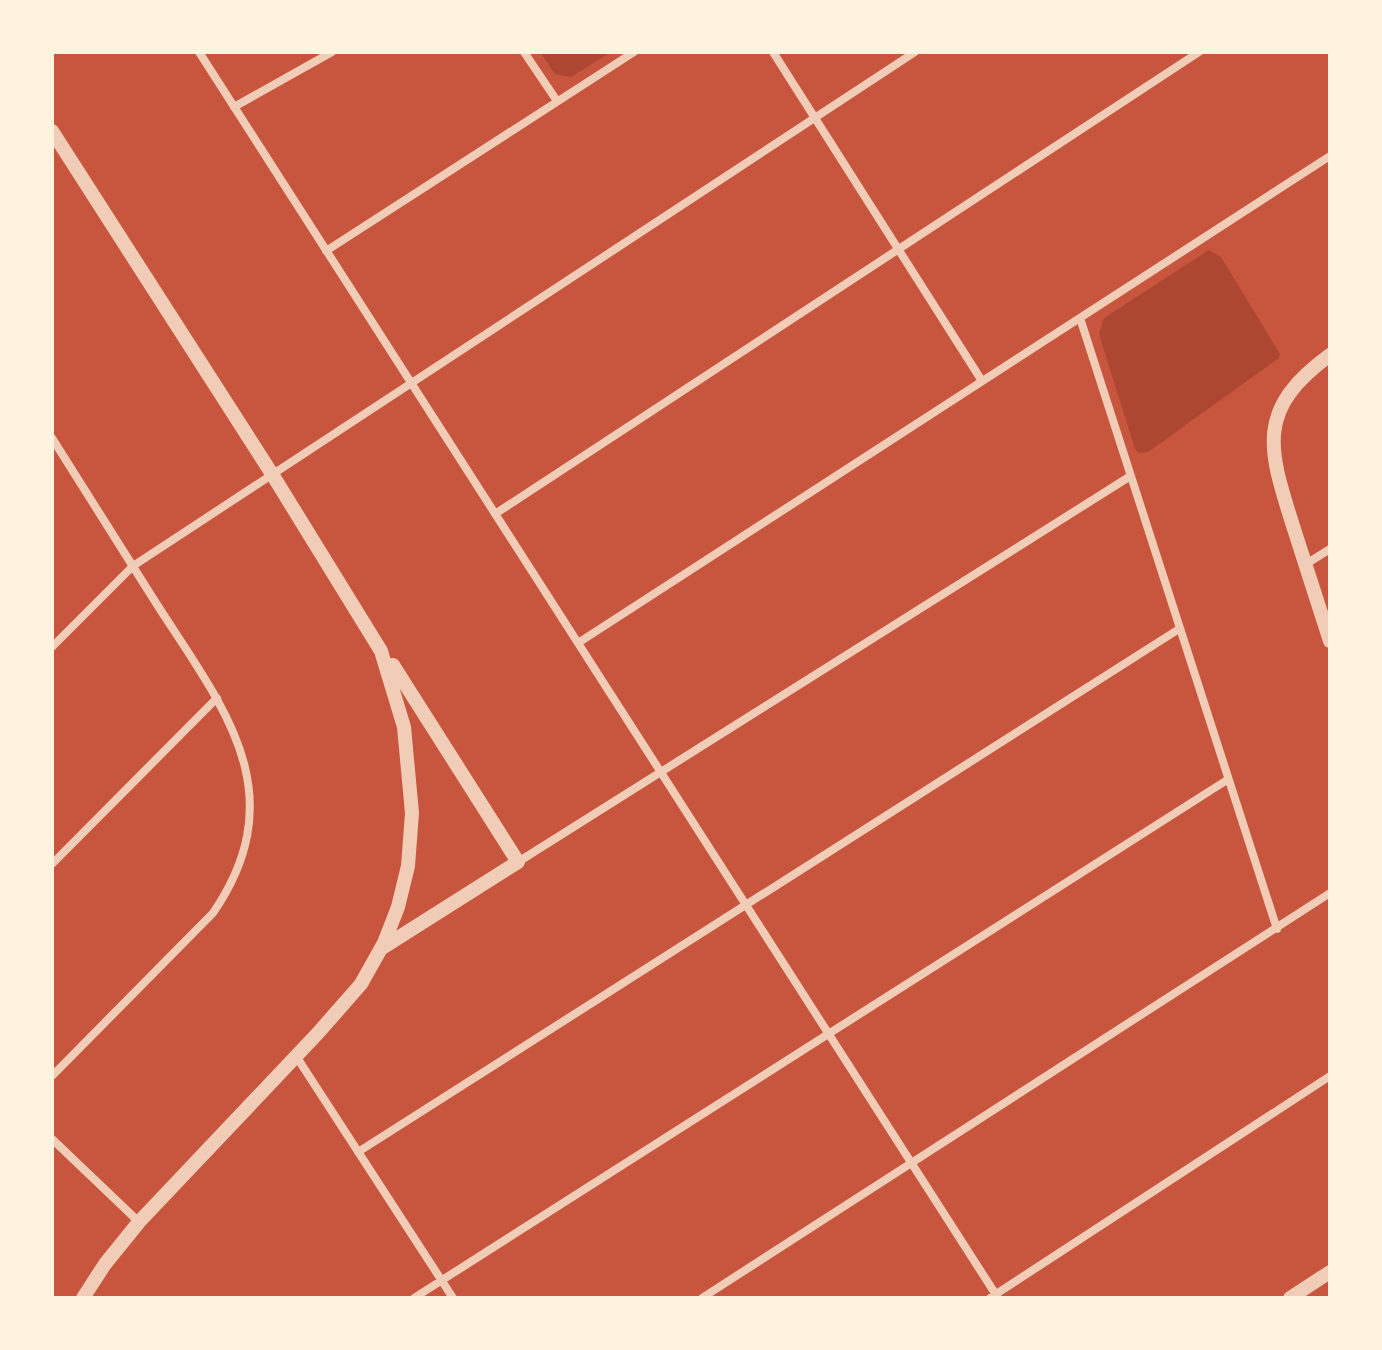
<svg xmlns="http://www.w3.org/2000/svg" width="1382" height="1350" font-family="'Work Sans',sans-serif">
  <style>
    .green { fill: #ae4732 }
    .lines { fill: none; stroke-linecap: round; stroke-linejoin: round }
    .minor { stroke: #f1ccb7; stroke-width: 8 }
    .tertiary { stroke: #f1ccb7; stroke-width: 14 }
  </style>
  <rect width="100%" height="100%" fill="#c8553d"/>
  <path class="green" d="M540,52H611L571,77L555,74Z
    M1209,250L1221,257L1280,354L1279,358L1148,452L1139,453L1135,449L1099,334L1104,318Z"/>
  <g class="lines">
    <path class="minor" d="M199,52L998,1298
      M524,52L557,101
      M773,52L982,381
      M234,107L332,52
      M326,251L634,52
      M1080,318L1277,929
      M52,438C87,493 121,548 156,603C222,706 296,792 213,913L52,1076
      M495,514L1199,52
      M1306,564L1330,549
      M578,643L1330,156
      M52,647L133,566L915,52
      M518,862L1129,477
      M52,864L217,698
      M296,1056L453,1298
      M52,1139L139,1222
      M358,1152L1179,629
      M414,1298L1227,780
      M702,1298L1330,893
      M990,1298L1330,1076"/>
    <path class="tertiary" d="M52,131L272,474L381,651L404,727L412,813L408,866L398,907L384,943L361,984L318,1033L139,1222L105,1264L83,1298
      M1330,355C1254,410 1269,450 1294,529C1306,566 1318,604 1330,641
      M382,948L518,862L393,665
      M1290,1298L1330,1272"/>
  </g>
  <rect width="1382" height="1350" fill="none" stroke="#fff3e0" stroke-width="108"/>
</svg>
